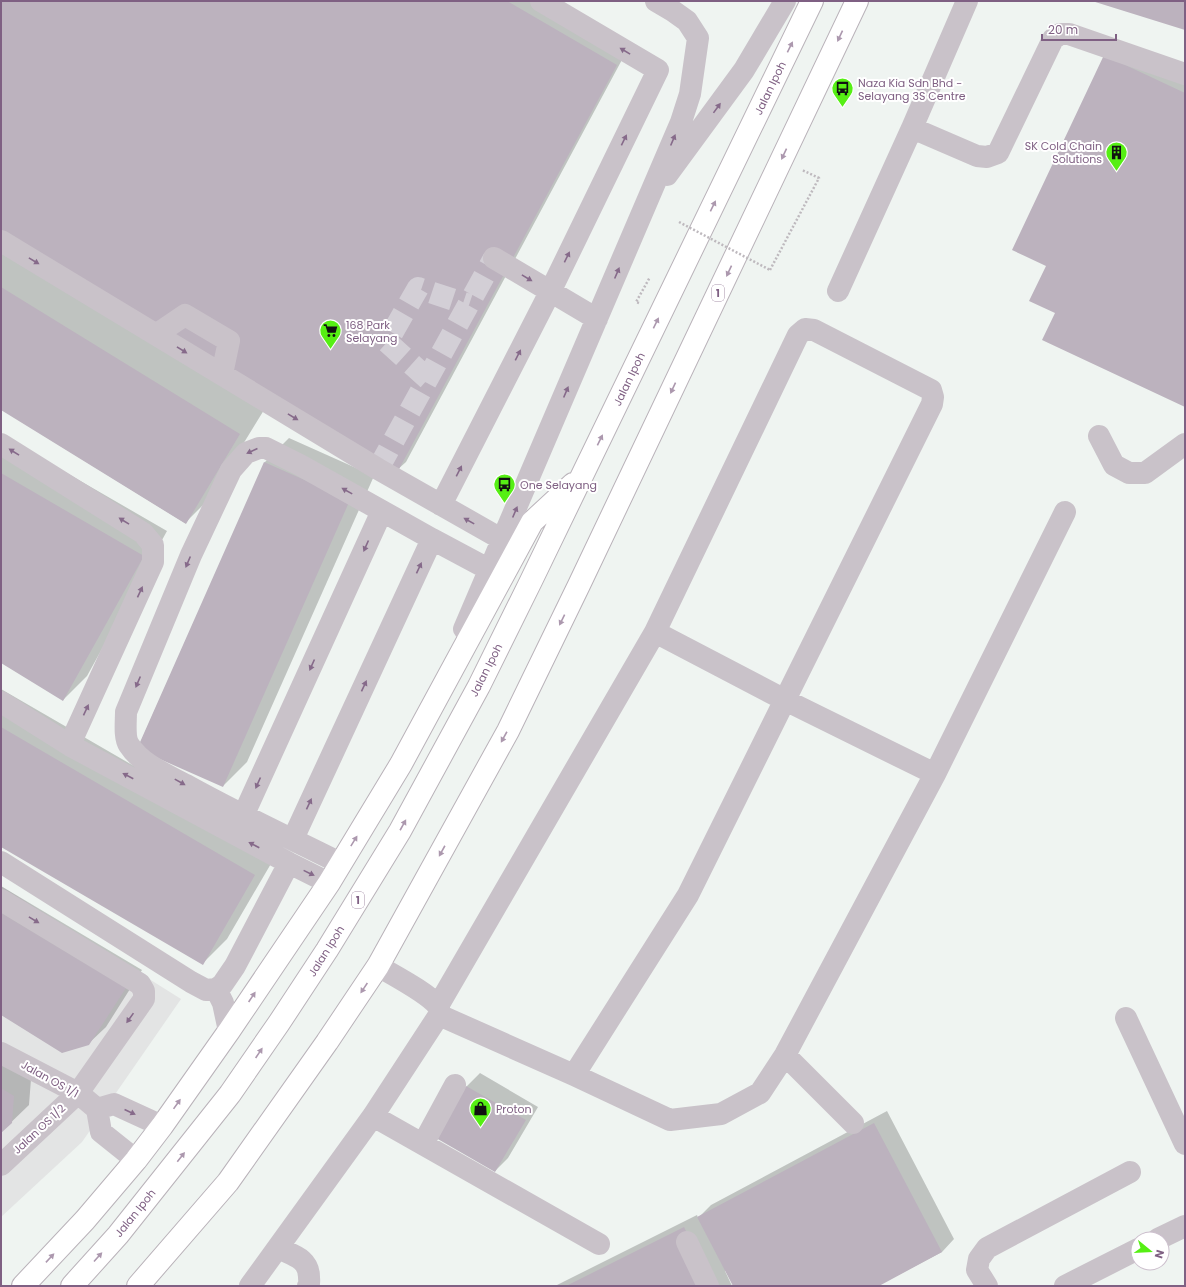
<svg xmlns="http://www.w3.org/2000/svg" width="1186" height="1287" font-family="Poppins,sans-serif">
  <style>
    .built { fill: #e3e4e4 }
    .shadow { fill: #0003 }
    .building { fill: #bcb2be }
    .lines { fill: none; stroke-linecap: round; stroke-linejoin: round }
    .minor-tunnel { stroke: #d3cfd6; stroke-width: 22; stroke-dasharray: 22 11; stroke-linecap: butt }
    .highway-casing { stroke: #b9b2b9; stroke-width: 24 }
    .path { stroke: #beb9be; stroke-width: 2.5; stroke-dasharray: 2 2; stroke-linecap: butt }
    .minor { stroke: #c9c2c9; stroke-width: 22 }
    .highway { stroke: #fff; stroke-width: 22 }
    .path-bridge { stroke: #beb9be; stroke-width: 2.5; stroke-dasharray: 2 2; stroke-linecap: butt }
    .oneway { fill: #ac98ae }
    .oneway2 { fill: #866a8a }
    .labels { text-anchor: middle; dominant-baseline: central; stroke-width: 4; stroke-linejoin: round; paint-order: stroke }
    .shield { fill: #fff; stroke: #a590a8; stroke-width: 1 }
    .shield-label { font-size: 10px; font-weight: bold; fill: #7f6083 }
    .poi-label { font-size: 11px; fill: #7f6083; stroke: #fff; text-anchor: start }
    .street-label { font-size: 11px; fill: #7f6083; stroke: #fff }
  </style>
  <rect width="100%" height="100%" fill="#eff4f1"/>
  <path class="built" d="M1,886L181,999L82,1142L1,1217Z"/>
  <path class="shadow" d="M1,1H530L624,56L406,462L397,470L1,229Z
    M1105,55L1185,74V405L1056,313L1047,266Z
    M1,248L264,410L210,498L185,523L1,409Z
    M1,435L167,531L87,676L63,700L1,662Z
    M289,438L374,476L247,762L223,786L138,748L265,462Z
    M1,689L279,850L227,939L203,963L1,846Z
    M1,886L142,970L106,1027L88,1044L1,1014Z
    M1,1062L31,1079L29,1105L1,1132Z
    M480,1073L538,1107L508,1158L495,1171L438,1137L467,1086Z
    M887,1111L954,1239L942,1252L877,1286H735L726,1270L725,1271L732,1286H555L697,1215L698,1218L711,1205Z"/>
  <path class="building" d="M1,1H507L617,65L398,471L1,230Z
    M1092,1H1185V30Z
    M1104,55L1185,93V407L1042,340L1055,313L1029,301L1046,266L1012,250Z
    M1,287L240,434L186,524L1,410Z
    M264,462L350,500L223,787L137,749Z
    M1,473L144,556L63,701L1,663Z
    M1,727L255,875L203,965L1,847Z
    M1,913L126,988L89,1045L62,1053L1,1015Z
    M466,1086L526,1120L495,1172L436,1138Z
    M1,1088L14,1096L12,1123L1,1133Z
    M874,1123L942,1252L879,1286H733L697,1217Z
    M684,1227L713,1286H566Z"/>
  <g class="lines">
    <path class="minor-tunnel" d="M428,379L387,342L418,288L469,305
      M378,469L494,258"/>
    <defs>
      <path id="highway" d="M23,1286L85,1220L136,1160L162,1126L229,1031L329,883L401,764L532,522L573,484
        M72,1286L118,1235L230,1094L279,1023L327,950L400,831L479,686L531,581L812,1
        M138,1286L228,1182L327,1042L378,966L508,731L579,585L857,1"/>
    </defs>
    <use href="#highway" class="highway-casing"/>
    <path class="path" d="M770,270L819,178L802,170
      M639,303L636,302L650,277"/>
    <path class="minor" d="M967,1L912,128L977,156L987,157L998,153L1053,39L1060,34H1069L1185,74
      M667,175L744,70L785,1
      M1,241L378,469L503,540
      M494,258L597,319
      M838,291L912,128
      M157,334L185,315L229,341L222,374
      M1099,436L1114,465L1129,473H1145L1185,444
      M1,444L143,533L153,545V562L75,733L71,746
      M441,505L550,292L658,70L541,1
      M432,539L490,570
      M464,629L681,122L690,94L698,38L687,21L673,11L656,1
      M655,632L785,700L935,774
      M1,702L71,746L289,863L329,883
      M243,816L382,511
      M293,839L432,539L300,465L266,448H259L246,453L231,470L191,555L126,712C126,721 124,738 129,745C142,765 166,774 186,785C236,813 288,837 340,863
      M1,862L191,982L206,990L216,989L222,985L235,966L289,863
      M1,900L140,984L144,991V999L78,1093L1,1165
      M216,989L223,1003L229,1031
      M438,1006L655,632L798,335L805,329L814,330L931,390L933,397L932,404L688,895L574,1075
      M439,1015L574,1075L670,1120L721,1114L760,1093L785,1055L935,774L1065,512
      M1126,1018L1185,1144
      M1,1053L78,1093L97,1109L101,1132L136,1160
      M785,1055L853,1123
      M97,1109L114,1104L162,1126
      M373,1116L599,1244
      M423,1144L455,1085
      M1158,1239L1185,1226
      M687,1242L708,1286
      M278,1248C292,1255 309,1258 309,1277C309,1280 310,1283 308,1286
      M250,1286L373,1116L439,1015C439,1011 440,1009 438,1006C428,993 393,975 378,966
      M987,1286L977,1270L979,1259L987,1248L1130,1172
      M1065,1286L1138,1249"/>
    <use href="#highway" class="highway"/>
    <path class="path-bridge" d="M679,222L770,270"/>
  </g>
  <defs><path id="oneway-solid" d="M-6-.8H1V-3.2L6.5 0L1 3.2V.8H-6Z"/></defs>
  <g class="oneway">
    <use href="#oneway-solid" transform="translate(840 36) rotate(115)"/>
    <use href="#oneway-solid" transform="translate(790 47) rotate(-64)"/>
    <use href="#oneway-solid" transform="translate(784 154) rotate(115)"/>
    <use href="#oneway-solid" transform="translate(713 206) rotate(-64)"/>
    <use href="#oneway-solid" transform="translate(729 271) rotate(115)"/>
    <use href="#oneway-solid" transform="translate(656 323) rotate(-64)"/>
    <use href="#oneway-solid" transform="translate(673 388) rotate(115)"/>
    <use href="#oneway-solid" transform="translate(600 440) rotate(-64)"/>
    <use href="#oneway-solid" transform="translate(562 620) rotate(116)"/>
    <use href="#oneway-solid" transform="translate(504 737) rotate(119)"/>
    <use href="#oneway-solid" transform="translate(403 825) rotate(-61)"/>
    <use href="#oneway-solid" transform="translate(354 841) rotate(-58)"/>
    <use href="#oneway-solid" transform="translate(442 851) rotate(119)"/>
    <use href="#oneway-solid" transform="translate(364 988) rotate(124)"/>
    <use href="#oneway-solid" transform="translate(252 997) rotate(-56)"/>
    <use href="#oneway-solid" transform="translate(259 1053) rotate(-56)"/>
    <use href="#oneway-solid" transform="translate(177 1104) rotate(-55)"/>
    <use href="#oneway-solid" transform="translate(181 1157) rotate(-52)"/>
    <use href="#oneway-solid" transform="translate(98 1257) rotate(-48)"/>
    <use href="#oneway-solid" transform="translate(50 1258) rotate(-47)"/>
  </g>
  <g class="oneway2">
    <use href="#oneway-solid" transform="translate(625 51) rotate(-149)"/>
    <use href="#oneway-solid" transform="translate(717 108) rotate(-54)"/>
    <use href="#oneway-solid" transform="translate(624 140) rotate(-64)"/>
    <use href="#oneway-solid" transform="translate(673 140) rotate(-67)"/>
    <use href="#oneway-solid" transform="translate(567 257) rotate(-64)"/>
    <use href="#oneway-solid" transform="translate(34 261) rotate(31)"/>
    <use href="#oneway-solid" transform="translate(617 273) rotate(-67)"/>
    <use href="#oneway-solid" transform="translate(527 278) rotate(31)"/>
    <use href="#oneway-solid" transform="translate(182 350) rotate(32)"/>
    <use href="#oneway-solid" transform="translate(518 355) rotate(-63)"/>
    <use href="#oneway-solid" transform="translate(566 392) rotate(-67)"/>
    <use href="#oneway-solid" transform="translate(293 417) rotate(31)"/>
    <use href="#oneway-solid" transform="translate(252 451) rotate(155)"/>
    <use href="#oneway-solid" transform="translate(14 452) rotate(-148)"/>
    <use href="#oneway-solid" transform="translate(459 471) rotate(-63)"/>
    <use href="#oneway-solid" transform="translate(347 491) rotate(-151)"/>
    <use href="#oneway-solid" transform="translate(515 512) rotate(-67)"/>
    <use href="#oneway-solid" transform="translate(124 521) rotate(-148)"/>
    <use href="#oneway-solid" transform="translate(469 521) rotate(-151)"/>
    <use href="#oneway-solid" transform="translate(366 546) rotate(114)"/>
    <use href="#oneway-solid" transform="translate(188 562) rotate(113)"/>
    <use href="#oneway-solid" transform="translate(419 568) rotate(-65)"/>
    <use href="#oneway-solid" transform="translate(140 592) rotate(-65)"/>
    <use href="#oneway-solid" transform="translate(312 665) rotate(114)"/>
    <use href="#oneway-solid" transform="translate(138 682) rotate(113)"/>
    <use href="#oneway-solid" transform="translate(364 686) rotate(-65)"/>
    <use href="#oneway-solid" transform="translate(86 710) rotate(-65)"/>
    <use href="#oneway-solid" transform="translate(128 776) rotate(-152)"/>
    <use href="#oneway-solid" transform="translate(180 782) rotate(29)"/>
    <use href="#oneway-solid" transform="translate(258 783) rotate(114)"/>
    <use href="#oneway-solid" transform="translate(309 804) rotate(-65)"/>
    <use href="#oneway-solid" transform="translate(254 845) rotate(-152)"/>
    <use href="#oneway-solid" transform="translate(309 873) rotate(26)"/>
    <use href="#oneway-solid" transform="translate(34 920) rotate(31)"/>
    <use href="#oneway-solid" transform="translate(130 1018) rotate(125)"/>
    <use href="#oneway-solid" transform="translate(130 1112) rotate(25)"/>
  </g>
  <defs>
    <symbol id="bus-pin" viewBox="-11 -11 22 30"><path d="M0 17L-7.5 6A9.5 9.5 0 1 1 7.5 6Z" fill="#56ef14" stroke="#fff"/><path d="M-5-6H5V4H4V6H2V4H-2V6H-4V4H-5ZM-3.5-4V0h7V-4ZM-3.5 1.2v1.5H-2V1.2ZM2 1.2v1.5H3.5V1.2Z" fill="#111"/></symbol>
    <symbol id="building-pin" viewBox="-11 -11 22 30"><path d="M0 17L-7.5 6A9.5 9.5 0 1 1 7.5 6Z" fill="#56ef14" stroke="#fff"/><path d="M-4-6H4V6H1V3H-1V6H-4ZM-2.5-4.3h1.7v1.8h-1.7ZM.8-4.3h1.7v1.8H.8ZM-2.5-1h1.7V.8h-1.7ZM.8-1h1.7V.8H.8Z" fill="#111"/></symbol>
    <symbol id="supermarket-pin" viewBox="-11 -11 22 30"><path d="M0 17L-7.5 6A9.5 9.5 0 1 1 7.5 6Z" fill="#56ef14" stroke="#fff"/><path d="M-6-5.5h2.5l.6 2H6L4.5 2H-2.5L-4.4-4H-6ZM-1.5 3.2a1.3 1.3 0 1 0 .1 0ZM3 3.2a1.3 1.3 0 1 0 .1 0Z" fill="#111"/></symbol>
    <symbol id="shop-pin" viewBox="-11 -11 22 30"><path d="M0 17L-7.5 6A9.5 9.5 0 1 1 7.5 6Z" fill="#56ef14" stroke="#fff"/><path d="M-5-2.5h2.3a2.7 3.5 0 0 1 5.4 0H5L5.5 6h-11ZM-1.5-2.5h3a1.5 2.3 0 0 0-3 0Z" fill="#111"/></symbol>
  </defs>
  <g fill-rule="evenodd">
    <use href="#bus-pin" x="830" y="76" width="25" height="34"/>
    <use href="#building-pin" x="1104" y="140" width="25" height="34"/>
    <use href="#supermarket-pin" x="318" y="318" width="25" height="34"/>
    <use href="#bus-pin" x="492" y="472" width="25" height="34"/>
    <use href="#shop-pin" x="468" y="1096" width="25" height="34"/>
  </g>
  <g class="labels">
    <g class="shield">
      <rect x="712" y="285" width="12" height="16" rx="3"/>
      <rect x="352" y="892" width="12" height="16" rx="3"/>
    </g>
    <g class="shield-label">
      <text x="718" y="293">1</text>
      <text x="358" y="900">1</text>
    </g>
    <g class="poi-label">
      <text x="858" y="83">Naza Kia Sdn Bhd -<tspan x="858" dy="13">Selayang 3S Centre</tspan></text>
      <text x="1102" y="146" text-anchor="end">SK Cold Chain<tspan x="1102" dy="13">Solutions</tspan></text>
      <text x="346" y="325">168 Park<tspan x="346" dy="13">Selayang</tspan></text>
      <text x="520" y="485">One Selayang</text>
      <text x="496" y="1109">Proton</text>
    </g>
    <g class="street-label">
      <text transform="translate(770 88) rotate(-64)">Jalan Ipoh</text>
      <text transform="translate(629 379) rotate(-64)">Jalan Ipoh</text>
      <text transform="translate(486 670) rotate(-63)">Jalan Ipoh</text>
      <text transform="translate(326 951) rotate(-58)">Jalan Ipoh</text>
      <text transform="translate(50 1079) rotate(29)">Jalan OS 1/1</text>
      <text transform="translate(39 1129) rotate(-43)">Jalan OS 1/2</text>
      <text transform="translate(135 1213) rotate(-51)">Jalan Ipoh</text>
    </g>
  </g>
  <rect width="1186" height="1287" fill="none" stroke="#7f6083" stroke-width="4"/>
  <g transform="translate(1150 1251) rotate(108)"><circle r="19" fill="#ffffff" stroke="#ccbfcd"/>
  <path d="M0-3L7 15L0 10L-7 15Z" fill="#56ef14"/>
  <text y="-6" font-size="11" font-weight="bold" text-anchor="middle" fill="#7f6083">N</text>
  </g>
  <path d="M1042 34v6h74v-6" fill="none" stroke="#7f6083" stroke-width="2"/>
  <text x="1048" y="34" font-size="12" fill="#7f6083" stroke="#ffffff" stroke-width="3" paint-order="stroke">20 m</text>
</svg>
